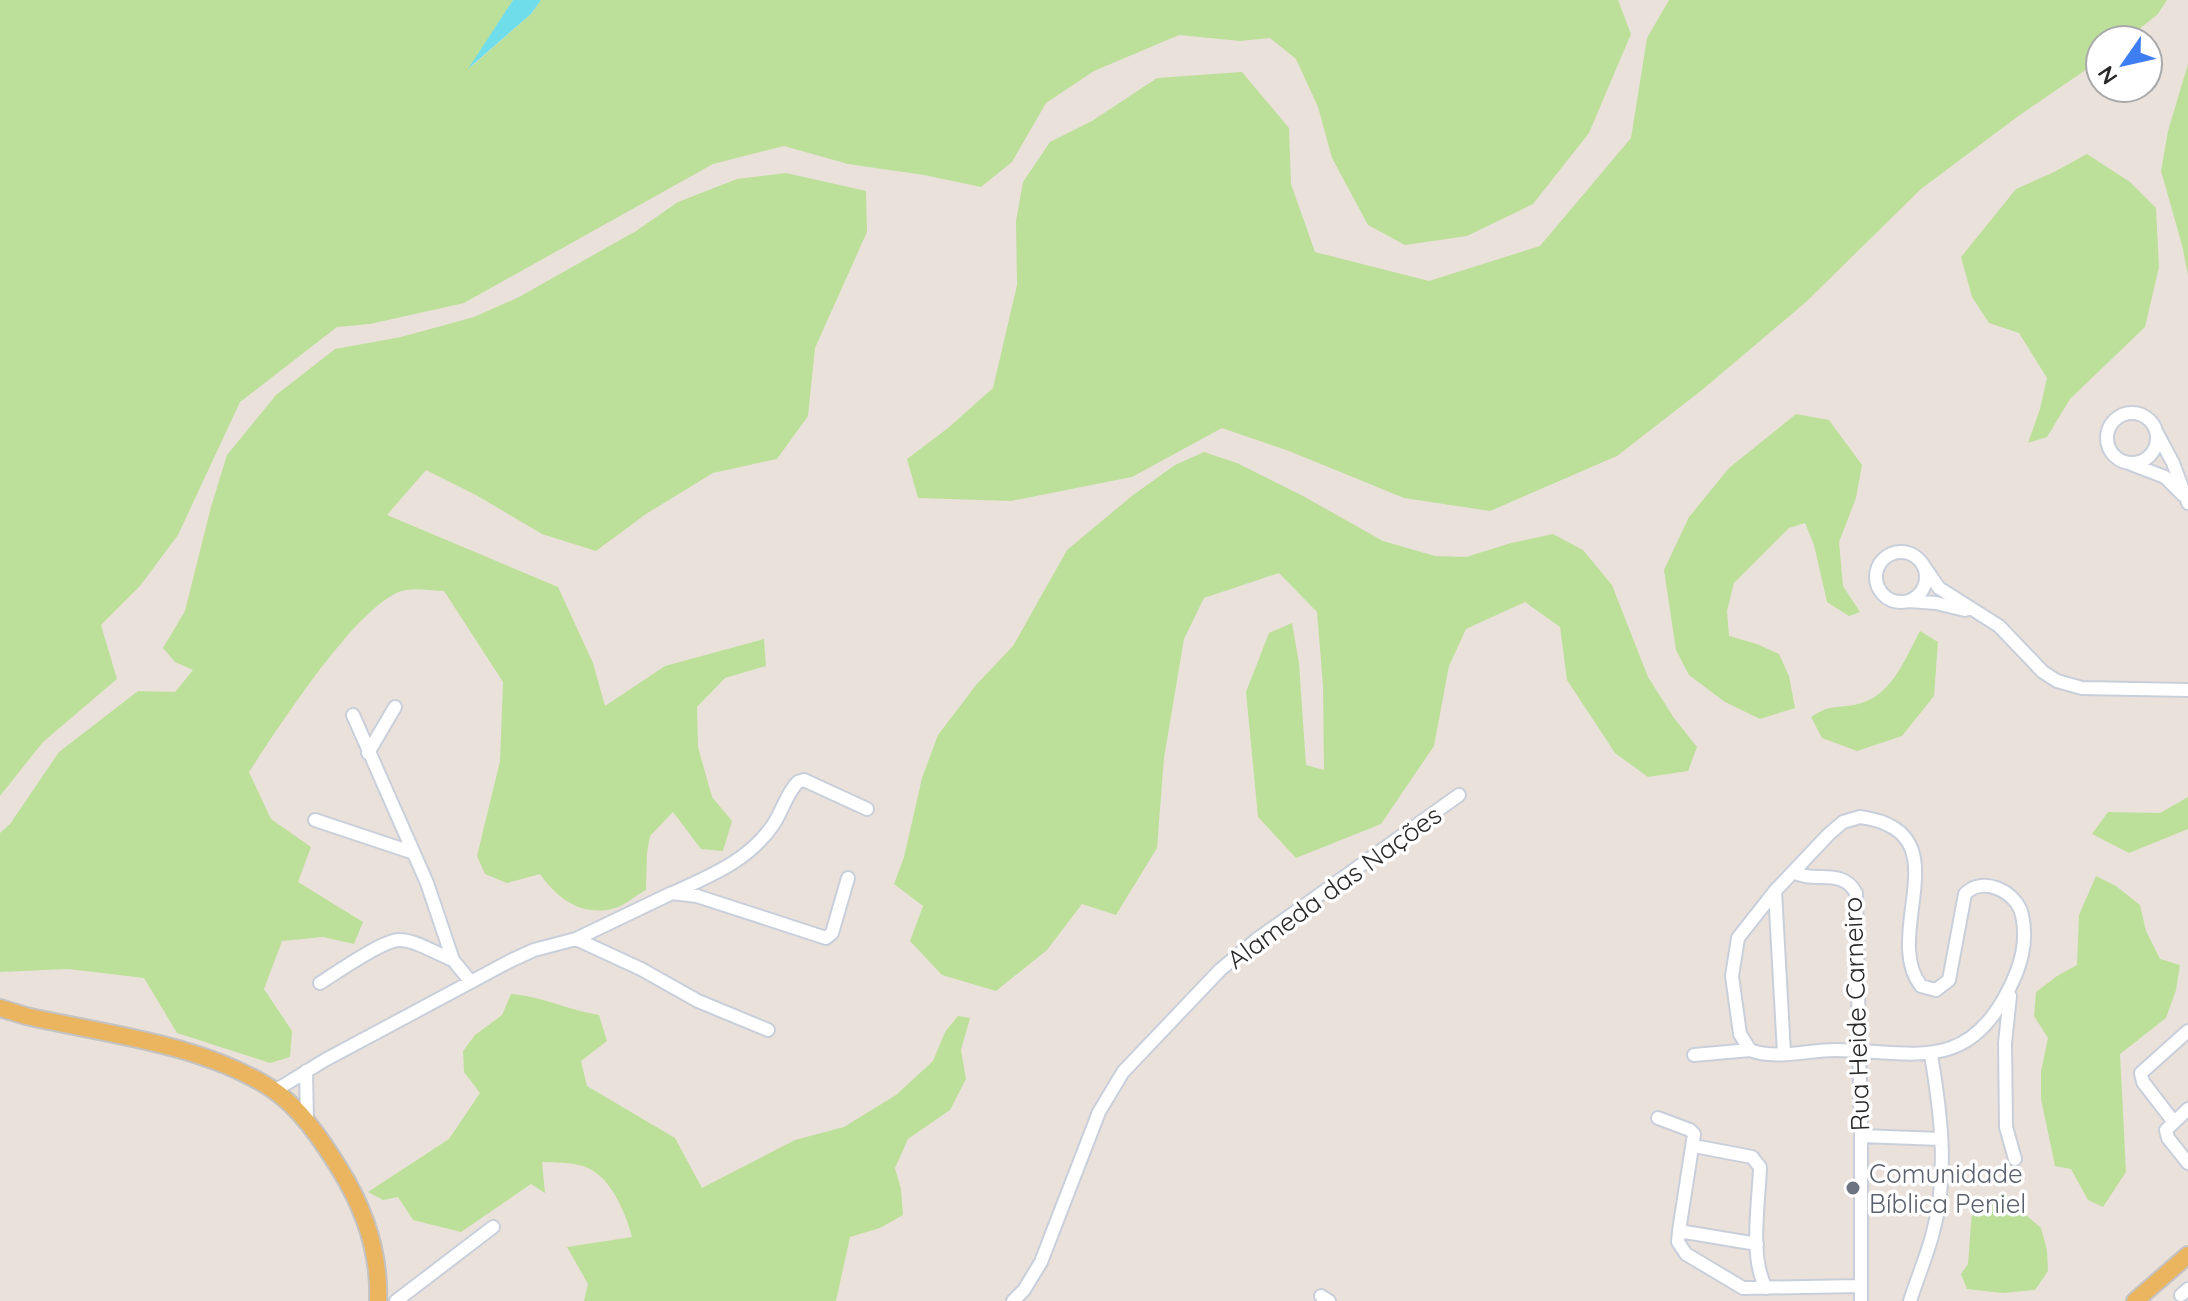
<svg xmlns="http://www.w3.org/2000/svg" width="2188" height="1301" font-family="Quicksand,sans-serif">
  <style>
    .green { fill: #bce099 }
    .water { fill: #70ddea }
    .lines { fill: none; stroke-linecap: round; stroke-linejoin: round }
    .minor-casing { stroke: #c9cfda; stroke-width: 16 }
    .major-casing { stroke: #c3c3c3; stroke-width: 20 }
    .minor { stroke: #fff; stroke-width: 12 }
    .major { stroke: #ebb45f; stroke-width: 16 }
    .worship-dot { fill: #6b7280; stroke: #fff; stroke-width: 3 }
    .labels { text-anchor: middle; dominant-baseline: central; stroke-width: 7; stroke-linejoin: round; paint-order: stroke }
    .street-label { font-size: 26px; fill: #292929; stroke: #fff }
    .worship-label { font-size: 26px; fill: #5b616d; stroke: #fff; text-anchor: start }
  </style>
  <rect width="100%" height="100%" fill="#ebe1db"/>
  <path class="green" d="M0,0H513L471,67L531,14L541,0H1618L1631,34L1589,133L1533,204L1467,236L1405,245L1368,225L1332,158L1318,107L1296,59L1270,38L1240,41L1179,35L1094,71L1046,103L1012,162L981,187L924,175L848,164L784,146L713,164L464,303L370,324L337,327L240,402L178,535L140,586L101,625L117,679L43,742L0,796Z
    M1669,0H2167L2157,15L2125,40H2100V60L2017,117L1921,189L1806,302L1702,390L1617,456L1490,511L1404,498L1289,451L1222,428L1132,477L1011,501L918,498L907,459L948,428L993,388L1017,285L1016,221L1023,182L1050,142L1092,121L1157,78L1242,72L1289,128L1291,184L1315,252L1429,281L1540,246L1631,138L1647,38Z
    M2188,64V275L2182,245L2161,171L2168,131Z
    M2087,154L2130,182L2156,208L2159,267L2145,327L2070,399L2047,437L2028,443L2040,409L2047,378L2019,333L1989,323L1972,297L1961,257L2016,189L2054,172Z
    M786,173L866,191L867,232L815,348L808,416L777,459L713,473L646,514L596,551L542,534L476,495L426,470L387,515L558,587L593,663L605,706L665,666L764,639L766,666L725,678L697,707L698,747L712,797L732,821L723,851L701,849L673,812L650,836L647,853L646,890C636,895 623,907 612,909C580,916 557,898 540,874L507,883L485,874L477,856L500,761L503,682L444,591C432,591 418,588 406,590C361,597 275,733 249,772L271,819L311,847L298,882L363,922L354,944L323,937L282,941L264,989L292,1031L290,1057L270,1063L177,1033L144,978L68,969L0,972V833L10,824L59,752L138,691L175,692L193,670L175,662L163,648L185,611L211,507L227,455L276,395L335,349L401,337L474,317L519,297L636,231L678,202L737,179Z
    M1796,414L1829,420L1862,465L1856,498L1839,542L1843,586L1860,612L1849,616L1827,602L1814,545L1805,523L1789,528L1734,583L1727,611L1729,636L1757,644L1779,654L1789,676L1795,708L1760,719L1725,702L1689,675L1676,650L1664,570L1689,517L1729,468Z
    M1204,452L1237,463L1303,496L1383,541L1435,556L1466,557L1511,543L1553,534L1583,550L1612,585L1648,677L1674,718L1697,747L1688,771L1648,777L1615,753L1567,680L1560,627L1525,602L1466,629L1449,666L1434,746L1381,824L1296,858L1258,817L1246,692L1269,633L1292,623L1299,663L1306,765L1324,770L1323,686L1317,612L1279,573L1204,598L1184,639L1164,758L1157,848L1116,915L1082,904L1047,950L996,991L942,975L910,941L923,906L894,884L904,857L922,778L938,735L976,685L1013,646L1067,550L1133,495L1175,465Z
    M1920,631L1938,642L1934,696L1902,736L1857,751L1822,738L1811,717C1829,705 1834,708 1854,705C1891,698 1904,661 1920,631Z
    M2188,797V829L2129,853L2092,834L2108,812L2160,813Z
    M2096,876L2116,886L2140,905L2146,931L2160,959L2180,965L2176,990L2166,1018L2120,1054L2126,1172L2103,1207L2088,1200L2071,1169L2055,1166L2041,1099V1071L2048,1038L2034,1016L2036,992L2057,976L2077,965L2079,915Z
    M511,994C542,996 568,1010 599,1015L607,1041L581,1061L587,1086L675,1138L702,1188L795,1140L844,1127L896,1095L933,1061L945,1032L958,1016L970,1018L961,1050L966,1079L950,1110L908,1139L895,1168L901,1189L903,1215L880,1228L850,1237L836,1301H584L588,1284L567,1247L632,1237C625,1211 609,1171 579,1165C568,1162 554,1163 542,1162L545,1193L531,1184L461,1232L413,1220L398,1197L383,1200L368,1192L449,1139L480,1093L464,1072L463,1051L475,1035L502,1015Z
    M2006,1194L2017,1207L2041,1228L2047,1250L2048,1271L2035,1290L2003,1293L1967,1289L1961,1274L1968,1264L1972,1211L1988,1198Z"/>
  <path class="water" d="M513,0H541L531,14L468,69Z"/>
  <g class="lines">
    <defs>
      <path id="minor" d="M2107 438a25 25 0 1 1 50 0a25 25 0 1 1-50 0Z
        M2157,433L2173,463L2188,503
        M2131,464L2165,477L2183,495
        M1876 577a25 25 0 1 1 50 0a25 25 0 1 1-50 0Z
        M1921,562L1939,588L1999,626L2043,672L2057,681L2082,688L2188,690
        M1909,601L1936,603L1965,610
        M353,715L427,883L453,960L471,982
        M368,753L395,707
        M1860,817C1965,831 1880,933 1921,986L1936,990L1949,980L1965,894C1983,875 2017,892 2022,915C2028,942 2021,966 2008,991C1966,1074 1912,1051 1835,1050C1808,1050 1775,1060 1750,1050L1740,1034L1732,976L1738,938L1775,891L1829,834L1843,822Z
        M315,820L414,853
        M1793,872C1815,884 1842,867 1856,893L1861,1136V1301
        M1775,891L1784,1053
        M675,892C712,875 749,860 773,825C782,812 787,792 798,782L804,780L867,809
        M576,939L641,969L698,1001L768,1030
        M320,983C336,973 383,940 399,940C416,940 437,954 453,960
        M2010,996L2005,1043L2006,1127L2015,1159
        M1694,1055L1750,1050
        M306,1071L307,1123
        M272,1089L281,1087L325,1060L510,961L534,950L576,939L672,893L697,896L826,938L832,933L848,878
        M2188,1109L2166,1130L2168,1138L2188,1163
        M1658,1118L1690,1130L1694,1134L1679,1231L1678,1242L1686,1254L1743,1288L1860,1286
        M2173,1121L2143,1082L2141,1073L2188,1031
        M1861,1136L1941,1139
        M1694,1146L1752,1157L1760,1167C1759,1202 1749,1257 1766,1288
        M1679,1231L1757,1244
        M2181,1295L2188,1289
        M1321,1296L1329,1301
        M396,1301L493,1227
        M1013,1301L1024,1290L1041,1262L1099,1112L1123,1072L1220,970L1256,940L1459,795
        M1910,1301C1917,1279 1926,1258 1932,1236C1949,1178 1941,1113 1931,1055"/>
      <path id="major" d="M0,1008L26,1016C105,1034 203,1044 272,1089C300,1108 321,1139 339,1168C364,1208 380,1253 378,1301
        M2135,1301L2188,1255"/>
    </defs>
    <use href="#minor" class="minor-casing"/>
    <use href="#major" class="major-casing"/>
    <use href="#minor" class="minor"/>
    <use href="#major" class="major"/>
  </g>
  <circle class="worship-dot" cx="1853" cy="1188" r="8"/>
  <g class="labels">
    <g class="street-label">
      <text transform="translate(1334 887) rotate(-36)">Alameda das Nações</text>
      <text transform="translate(1856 1014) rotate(-92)">Rua Heide Carneiro</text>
    </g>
    <g class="worship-label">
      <text x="1869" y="1173">Comunidade<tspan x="1869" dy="30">Bíblica Peniel</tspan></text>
    </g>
  </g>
  <g transform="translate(2124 64) rotate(236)"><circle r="38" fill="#ffffff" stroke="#a9a9a9" stroke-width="2"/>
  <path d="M0-6L14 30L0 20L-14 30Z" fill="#3f7df3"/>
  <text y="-12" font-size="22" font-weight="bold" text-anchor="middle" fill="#292929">N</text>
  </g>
</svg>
